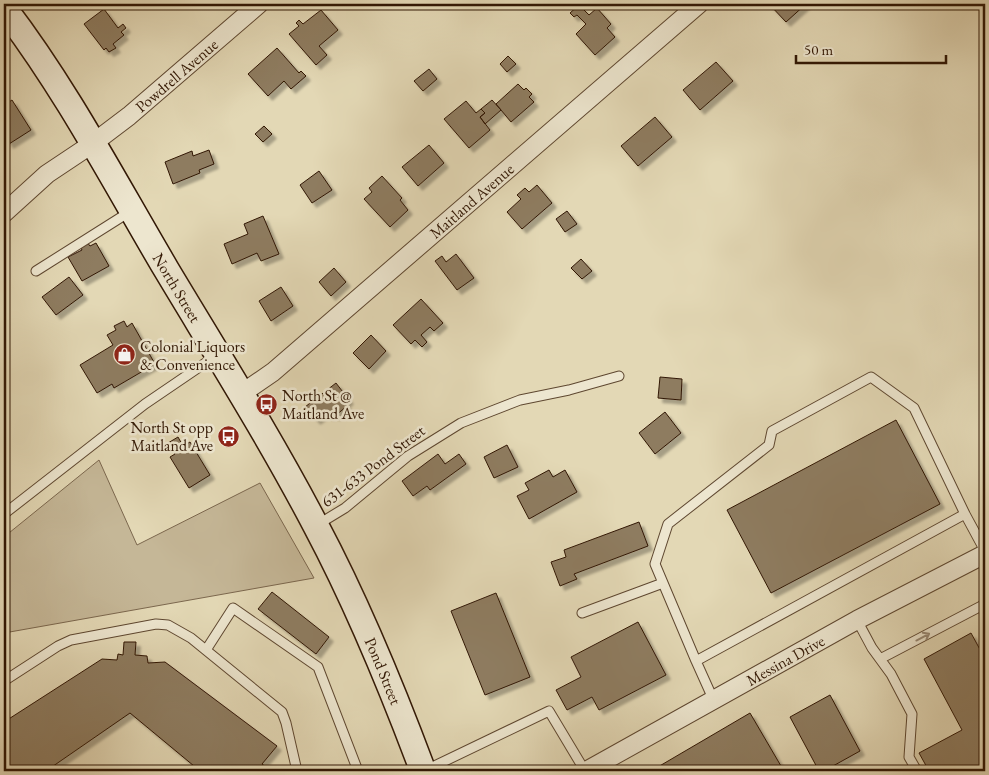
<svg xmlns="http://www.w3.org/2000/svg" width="989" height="775" font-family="'EB Garamond',serif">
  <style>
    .green { fill: #c5b797; stroke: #7b674e }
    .building { fill: #8e7b60; stroke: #311704; filter: url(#shadow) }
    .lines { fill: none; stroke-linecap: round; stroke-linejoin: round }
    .service-casing { stroke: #5e4730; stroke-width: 11 }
    .minor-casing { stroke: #5e4730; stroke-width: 20 }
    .secondary-casing { stroke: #311704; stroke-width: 28 }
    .service { stroke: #ede6cf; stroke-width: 9 }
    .minor { stroke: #ede6cf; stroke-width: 18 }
    .secondary { stroke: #ede6cf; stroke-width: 25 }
    .oneway { stroke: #988974 }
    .labels { text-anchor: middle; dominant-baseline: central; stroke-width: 5; stroke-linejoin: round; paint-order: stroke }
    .street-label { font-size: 16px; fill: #311704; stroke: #ede6cf }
    .poi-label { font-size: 16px; fill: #311704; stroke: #ede6cf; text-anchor: start }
  </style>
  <defs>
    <filter id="shadow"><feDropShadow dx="4.5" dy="4.5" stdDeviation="1" flood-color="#0004"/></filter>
  </defs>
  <rect width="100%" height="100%" fill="#e3d8b5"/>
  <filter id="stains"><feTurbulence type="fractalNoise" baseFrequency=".004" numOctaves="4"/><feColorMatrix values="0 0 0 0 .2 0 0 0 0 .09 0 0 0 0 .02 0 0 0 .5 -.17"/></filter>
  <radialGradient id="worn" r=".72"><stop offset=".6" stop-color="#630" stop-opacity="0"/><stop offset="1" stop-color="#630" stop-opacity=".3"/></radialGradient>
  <path class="green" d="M99,460L137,545L260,483L314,578L4,633V537Z"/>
  <path class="building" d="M769,4H806L786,22Z
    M579,5L589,15L597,8L611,24L607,28L615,37L595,55L576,34L586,24L577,15L574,17L570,13Z
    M104,9L118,28L123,24L126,28L121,32L124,35L113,44L116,48L109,52L106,48L104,50L84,24Z
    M321,10L338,30L319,46L327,55L316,65L289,34L299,26L296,23L299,20L303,24Z
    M277,48L299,73L301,71L306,76L291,89L284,81L268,96L248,74Z
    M508,56L516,64L507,72L500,64Z
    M716,62L733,81L700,110L683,90Z
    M429,69L437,79L423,91L414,81Z
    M518,84L524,90L526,88L532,94L529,97L534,102L511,122L496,104Z
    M12,100L31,130L9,144L4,136V105Z
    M492,100L501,110L485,124L480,117L485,113L481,109Z
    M466,101L476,113L481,109L485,113L480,117L490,130L469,148L444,119Z
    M655,117L672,137L638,166L621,146Z
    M264,126L272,134L263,142L255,134Z
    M429,145L444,163L418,186L402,167Z
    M209,150L214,164L199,170L200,173L173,184L165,162L192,151L193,156Z
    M319,171L332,190L312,203L300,185Z
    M382,176L402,198L400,200L408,210L390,227L364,199L372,192L369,188Z
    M537,185L552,203L522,229L507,212L521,199L517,195L525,188L529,192Z
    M567,211L577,224L565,232L556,219Z
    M263,216L279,254L261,261L257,253L232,264L224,244L248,234L244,224Z
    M87,242L90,246L96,243L109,266L82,281L68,257L82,250L80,246Z
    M456,254L474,278L457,290L435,261L442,256L446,262Z
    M581,259L592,271L582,279L571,268Z
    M334,268L346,282L331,296L319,282Z
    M69,277L83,295L56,315L42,297Z
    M281,287L293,306L271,321L259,301Z
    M421,299L443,323L434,331L430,327L421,335L427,342L422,347L415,340L411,344L393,325Z
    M124,321L127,327L132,323L155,364L114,388L112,384L97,393L80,365L113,345L107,335L116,330L114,326Z
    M371,335L386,351L369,369L353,353Z
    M660,377L682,379L681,400L658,398Z
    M336,383L349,400L345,403L347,406L335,416L333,413L329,416L326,412L316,420L305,407Z
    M665,412L681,433L655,454L639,433Z
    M896,420L940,504L771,593L727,510Z
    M178,437L183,446L190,442L210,475L189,488L170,457L175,454L168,443Z
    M507,445L518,467L494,478L484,457Z
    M438,454L445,464L459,454L466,464L430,490L427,486L413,496L402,481Z
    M549,470L553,477L565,470L577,492L529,519L517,496L529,490L525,483Z
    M639,522L648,546L574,574L577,579L560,586L551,562L566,557L564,550Z
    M272,592L329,637L316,654L258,609Z
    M496,593L530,677L485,695L451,611Z
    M638,622L666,675L599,710L592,697L567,710L556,690L581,677L571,657Z
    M971,633L983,655L985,654V771H929L919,753L962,730L924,659Z
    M124,642H136L135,655L147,656L148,663L165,662L277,746L262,764L266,767L263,771H200L130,713L46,771H4V722L102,659L117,660L118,654L123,655Z
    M830,695L860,751L824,771H819L790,717Z
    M750,713L781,766L773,771H651Z"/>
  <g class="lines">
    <defs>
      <path id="service" d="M36,271L131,211
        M4,514L145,404L217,355
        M317,525L345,508L408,456L461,423L520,400L569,390L619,376
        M582,613L663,583
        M857,620L872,648L891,674L912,714L909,757L917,771
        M206,650L233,608L318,667L358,771
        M880,659L985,604
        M696,661L655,564L668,524L769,445L772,431L871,377L914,408L965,514
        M4,681L58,646L71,640L156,624L168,625L191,638L282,712L286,723L297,771
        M714,701L696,661L965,514L985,551
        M424,771L549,711L585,771"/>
      <g id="minor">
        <path id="s1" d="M4,213L47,174L92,144L129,116L259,4"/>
        <path id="s2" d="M241,394L273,372L699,4"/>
        <path id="s3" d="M586,771L857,620L985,554"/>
      </g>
      <g id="secondary">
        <path id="s4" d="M4,8C66,89 114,181 166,269C217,354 270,438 316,526C358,605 392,688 423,771"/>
      </g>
    </defs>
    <use href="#service" class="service-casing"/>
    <use href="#minor" class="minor-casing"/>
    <use href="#secondary" class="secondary-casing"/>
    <use href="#service" class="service"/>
    <use href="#minor" class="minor"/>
    <use href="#secondary" class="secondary"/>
  </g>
  <defs><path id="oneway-shaft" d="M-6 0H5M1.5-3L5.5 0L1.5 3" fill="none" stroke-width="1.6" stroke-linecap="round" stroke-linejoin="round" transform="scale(1.25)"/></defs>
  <use class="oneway" href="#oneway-shaft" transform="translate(923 637) rotate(-28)"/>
  <defs>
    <symbol id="shop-disc" viewBox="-11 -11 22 22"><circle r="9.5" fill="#8f2418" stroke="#ede6cf"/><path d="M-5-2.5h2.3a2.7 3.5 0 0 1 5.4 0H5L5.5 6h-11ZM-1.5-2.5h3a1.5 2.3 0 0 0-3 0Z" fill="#fff"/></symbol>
    <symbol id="bus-disc" viewBox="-11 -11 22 22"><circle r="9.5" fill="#8f2418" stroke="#ede6cf"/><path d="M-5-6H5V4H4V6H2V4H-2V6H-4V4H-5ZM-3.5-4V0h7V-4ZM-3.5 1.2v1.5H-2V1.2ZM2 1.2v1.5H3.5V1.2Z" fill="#fff"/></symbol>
  </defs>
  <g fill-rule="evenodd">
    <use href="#shop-disc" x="112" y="342" width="25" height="25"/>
    <use href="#bus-disc" x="254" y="392" width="25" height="25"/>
    <use href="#bus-disc" x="216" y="424" width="25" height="25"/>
  </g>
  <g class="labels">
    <g class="street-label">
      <text stroke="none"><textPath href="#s1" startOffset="221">Powdrell Avenue</textPath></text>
      <text stroke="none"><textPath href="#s2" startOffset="301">Maitland Avenue</textPath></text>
      <text stroke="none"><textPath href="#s4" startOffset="329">North Street</textPath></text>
      <text transform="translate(373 466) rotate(-37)">631-633 Pond Street</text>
      <text stroke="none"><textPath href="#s3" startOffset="228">Messina Drive</textPath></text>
      <text stroke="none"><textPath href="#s4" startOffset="765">Pond Street</textPath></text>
    </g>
    <g class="poi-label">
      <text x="140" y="346">Colonial Liquors<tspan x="140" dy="18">&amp; Convenience</tspan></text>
      <text x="282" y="395">North St @<tspan x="282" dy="18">Maitland Ave</tspan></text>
      <text x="213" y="427" text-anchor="end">North St opp<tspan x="213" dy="18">Maitland Ave</tspan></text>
    </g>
  </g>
  <rect width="989" height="775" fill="none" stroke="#e3d8b5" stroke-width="20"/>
  <rect x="5" y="5" width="979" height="765" fill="none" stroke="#311704" stroke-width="2.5"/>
  <rect x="10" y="10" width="969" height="755" fill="none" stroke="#311704"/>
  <path d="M796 55v8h150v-8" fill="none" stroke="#311704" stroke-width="2.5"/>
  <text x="804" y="55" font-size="15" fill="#311704" stroke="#ede6cf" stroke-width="4" paint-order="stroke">50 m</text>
  <rect width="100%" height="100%" filter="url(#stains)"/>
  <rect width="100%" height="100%" fill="url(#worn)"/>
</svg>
